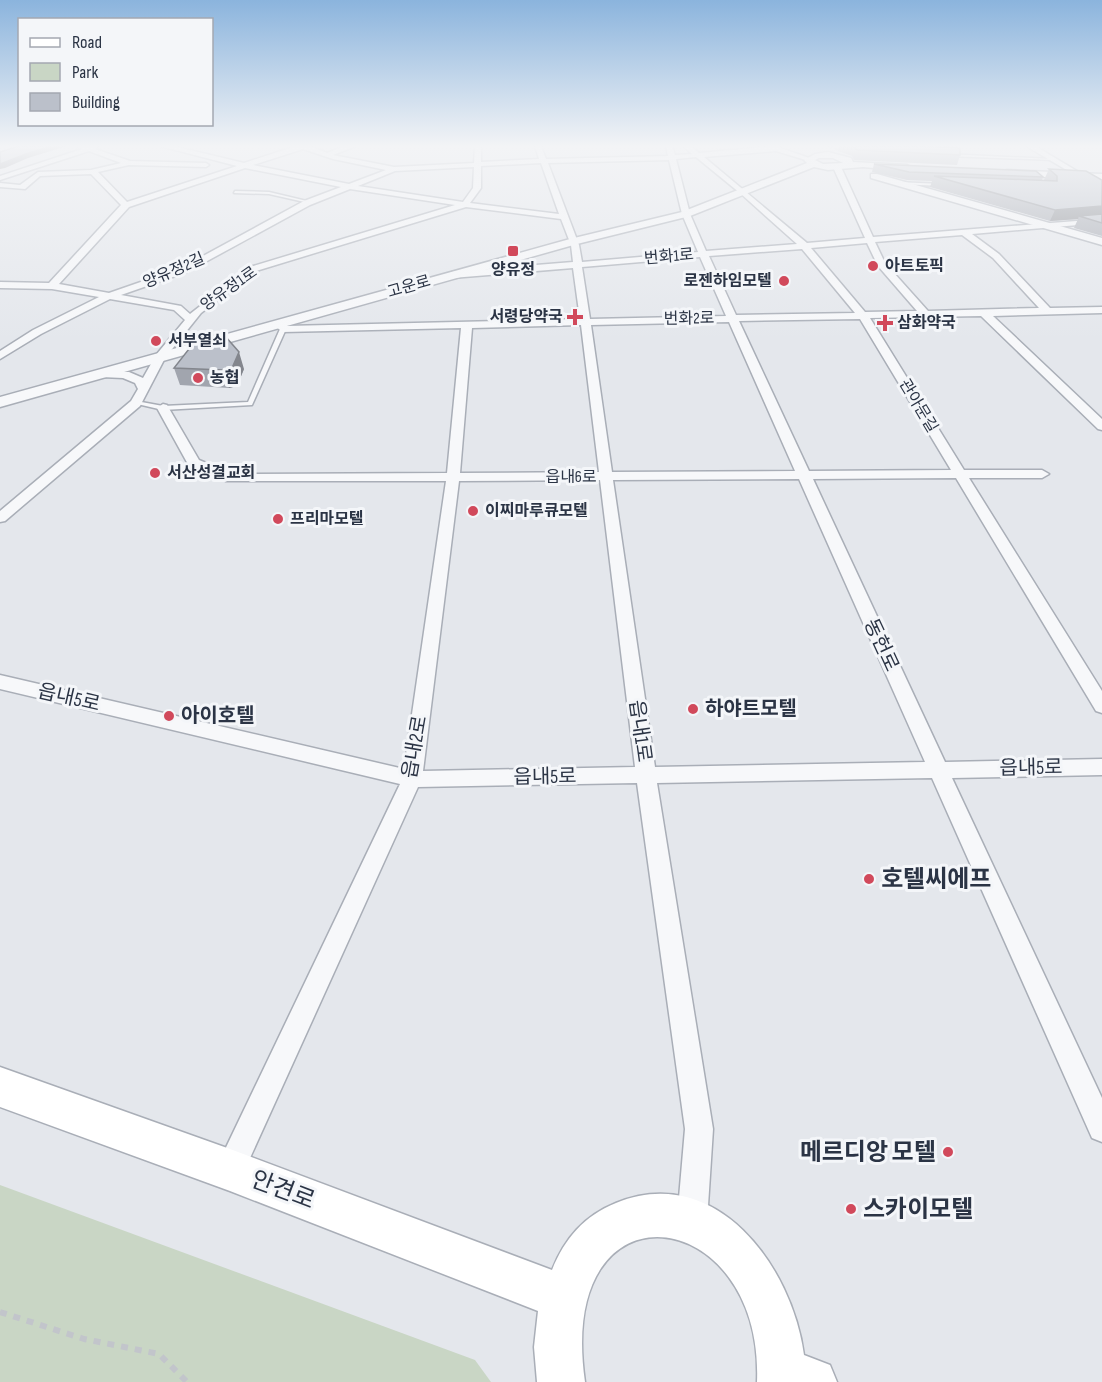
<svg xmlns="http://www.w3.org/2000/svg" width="1102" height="1382" font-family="'Sofia Sans Condensed','Noto Sans KR',sans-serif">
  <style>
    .green { fill: #c9d6c5 }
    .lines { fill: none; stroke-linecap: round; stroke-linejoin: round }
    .service-casing { stroke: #a9aeb7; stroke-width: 3 }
    .minor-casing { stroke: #a9aeb7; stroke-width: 3 }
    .tertiary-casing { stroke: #a9aeb7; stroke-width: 3 }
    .secondary-casing { stroke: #a9aeb7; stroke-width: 3 }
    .path { stroke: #c2c5cb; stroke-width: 6; stroke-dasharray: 7 7; stroke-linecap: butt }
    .service { fill: #f7f8fa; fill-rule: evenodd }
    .minor { fill: #f7f8fa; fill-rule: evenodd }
    .tertiary { fill: #f7f8fa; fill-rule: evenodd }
    .secondary { fill: #fff; fill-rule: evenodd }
    .wall { fill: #a1a5ae }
    .shaded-wall { fill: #83868d }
    .building { fill: #bbc0ca; stroke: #83868d; stroke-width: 1.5 }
    .poi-dot { fill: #d1495b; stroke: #f4f6f9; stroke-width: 2 }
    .labels { text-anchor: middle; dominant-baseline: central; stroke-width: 6; stroke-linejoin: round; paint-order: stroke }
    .far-street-label { font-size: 16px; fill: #2b3445; stroke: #f4f6f9 }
    .far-poi-label { font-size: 16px; font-weight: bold; fill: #2b3445; stroke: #f4f6f9; text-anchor: start }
    .street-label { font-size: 20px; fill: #2b3445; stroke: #f4f6f9 }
    .poi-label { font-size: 20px; font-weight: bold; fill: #2b3445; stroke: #f4f6f9; text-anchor: start }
    .near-poi-label { font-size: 24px; font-weight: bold; fill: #2b3445; stroke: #f4f6f9; text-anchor: start }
    .near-street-label { font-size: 24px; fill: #2b3445; stroke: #f4f6f9 }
  </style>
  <rect width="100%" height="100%" fill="#e4e7ec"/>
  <path class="green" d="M0,1185L475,1360L491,1382H0Z"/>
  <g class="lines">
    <defs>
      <path id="service" d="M837,146L839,148L837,149L834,146Z
        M946,154L1052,159L1054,160L947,156Z
        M896,182L943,184L945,185L943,186L897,184Z
        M235,191L269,192L311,202L309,203L269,194L234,193Z
        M283,327L286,329L252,405L163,410L133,403L136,401L163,406L248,402L280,329Z"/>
      <path id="minor" d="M77,146H98L95,149L130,161L206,163L209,165L206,167L129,165L98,172L127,202L237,166L160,146H173L244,163L296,146H310L327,153L345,146H356L333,155L394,167L474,163L475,146H481V162L539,159L535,146H541L546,159L668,156L666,146H672L675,155L692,154L683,146H691L699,153L775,146L812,159L809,161L776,151L704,157L807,243L865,238L833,167L837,165L841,167L873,237L1102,219V223L972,234L999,254L1050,308L1102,307V313L993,316L1102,419V430L1098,429L981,316L870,318L964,470H1042L1049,474L1042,478H969L1102,691V713L1096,711L956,478L813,479L945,762L1102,759V775L952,778L1102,1098V1142L1092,1138L932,778L657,783L713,1129L707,1221L702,1231L692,1236L682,1231L677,1221L685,1129L637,783L418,787L240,1180L230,1184L220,1180L216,1170L220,1160L400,784L0,689V675L404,769L446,481H226L189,466L157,408L163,404L167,405L199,460L233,474L447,473L461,328L283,332L272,324L277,321L286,326L580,319L573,268L452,278L447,275L452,272L573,262L571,245L561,219L466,207L256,271L201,313L165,358L140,406L5,521L0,522V511L131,401L138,389L135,383L123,378L101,377L97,373L99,371L129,372L143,378L156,355L185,320L174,310L110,299L41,334L0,359V351L33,330L99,297L52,289L0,288V282L49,283L121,205L91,174L40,176L25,189L0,187V183L20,185L38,172L91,170L121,163L89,151L0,180V176L82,149ZM303,149L333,159L386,170L349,184L253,165ZM696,157L740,193L797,244L706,251L690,214L676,159ZM669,160L682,214L698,252L582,262L579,245L548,163ZM541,163L559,214L470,203L481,188V166ZM474,167L473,188L463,202L358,186L395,171ZM245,168L341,187L304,201L181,268L109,293L59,284L129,207ZM350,189L455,205L250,267L190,314L181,306L121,295L187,272L310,205ZM962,235L993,258L1039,308L928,311L885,263L875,242ZM867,243L878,266L917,311L865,312L811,248ZM802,249L855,313L736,315L709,256ZM700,257L726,316L590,319L582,267ZM860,319L951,470L809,471L739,321ZM729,322L795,471L612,472L591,325ZM581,325L599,472L460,473L472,328ZM799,479L925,762L655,767L613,480ZM600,480L635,767L423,771L459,481Z
        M1026,146H1035L1102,186V191Z"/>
      <path id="tertiary" d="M828,152L851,158L853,162L907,165L912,168L907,171L863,167L828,170L814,167L690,216L577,244L0,407V397L570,239L682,212L807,163L804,160L815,154ZM819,158H833L843,163L823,164L815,160Z
        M1007,170L1102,174V180L1004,175V171Z
        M871,174H877L1102,238V245L871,178Z"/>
      <path id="secondary" d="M0,1067L230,1149L552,1270C565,1238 584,1216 616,1203C716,1162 792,1266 804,1355L830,1365L837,1382H757C764,1203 555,1175 585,1382H537L534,1347L538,1311L230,1191L0,1107Z"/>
    </defs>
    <use href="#service" class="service-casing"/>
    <use href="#minor" class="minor-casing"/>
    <use href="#tertiary" class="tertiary-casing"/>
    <use href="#secondary" class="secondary-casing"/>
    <path class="path" d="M0,1312L84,1339L159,1354L187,1382"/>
    <use href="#service" class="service"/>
    <use href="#minor" class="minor"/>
    <use href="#tertiary" class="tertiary"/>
    <use href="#secondary" class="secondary"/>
  </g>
  <path class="wall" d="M819,146H833V148Z
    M839,146H959L958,148L960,155L957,165L854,160L852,156L838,151Z
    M874,164L1043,177L1042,180H1045H1044L1049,169L1102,180V236L1074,228L1078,219L1050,221L930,187L932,181L907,180L872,172Z
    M174,368L244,369L237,386L229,388L180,385Z"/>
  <path class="shaded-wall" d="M51,146H67L28,158L5,168L0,169V164L26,154Z
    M1102,206V217L1079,216L1078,219L1050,221L1055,210Z
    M239,352L244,369L237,386L229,388L223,370Z"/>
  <path class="building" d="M19,146H51L26,154L0,164V152Z
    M854,146H917L960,148V155L857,150Z
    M874,164L1036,171L1043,177L909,172Z
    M1049,169L1086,171L1102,180V206L1055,210L934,176L1057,181V176Z
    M1102,214V223L1079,216Z
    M219,335L225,336L239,352L232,368L223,370L174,368L196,340L202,336Z"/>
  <linearGradient id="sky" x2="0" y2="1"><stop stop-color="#8bb4dd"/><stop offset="0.43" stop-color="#f3f4f6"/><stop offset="1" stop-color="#f3f4f6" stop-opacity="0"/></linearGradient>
  <rect width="1102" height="340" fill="url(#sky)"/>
  <g class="poi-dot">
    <rect x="507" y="245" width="12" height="12" rx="3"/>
    <circle cx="873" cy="266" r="6"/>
    <circle cx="784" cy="281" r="6"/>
    <path d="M572 308h6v6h6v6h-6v6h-6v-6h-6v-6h6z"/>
    <path d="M882 314h6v6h6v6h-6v6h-6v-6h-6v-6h6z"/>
    <circle cx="156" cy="341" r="6"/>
    <circle cx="198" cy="378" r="6"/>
    <circle cx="155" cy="473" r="6"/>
    <circle cx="473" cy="511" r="6"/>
    <circle cx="278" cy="519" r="6"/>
    <circle cx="693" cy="709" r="6"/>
    <circle cx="169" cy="716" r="6"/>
    <circle cx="869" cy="879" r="6"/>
    <circle cx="948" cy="1152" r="6"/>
    <circle cx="851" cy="1209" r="6"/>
  </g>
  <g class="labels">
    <g class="far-street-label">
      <text transform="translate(669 257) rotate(-5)">번화1로</text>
      <text transform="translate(174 271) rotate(-23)">양유정2길</text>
      <text transform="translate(409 287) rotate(-16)">고운로</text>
      <text transform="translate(229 289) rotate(-35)">양유정1로</text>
      <text transform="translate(689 319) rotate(-1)">번화2로</text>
      <text transform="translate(918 406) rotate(59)">관아문길</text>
      <text x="571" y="477">읍내6로</text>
    </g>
    <g class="far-poi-label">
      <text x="885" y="266">아트토픽</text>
      <text x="513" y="270" text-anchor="middle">양유정</text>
      <text x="772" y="281" text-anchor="end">로젠하임모텔</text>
      <text x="563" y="317" text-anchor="end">서령당약국</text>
      <text x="897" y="323">삼화약국</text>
      <text x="168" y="341">서부열쇠</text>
      <text x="210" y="378">농협</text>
      <text x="167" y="473">서산성결교회</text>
      <text x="485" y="511">이찌마루큐모텔</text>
      <text x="290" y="519">프리마모텔</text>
    </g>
    <g class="street-label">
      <text transform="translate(881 645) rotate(65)">동헌로</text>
      <text transform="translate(69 698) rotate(13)">읍내5로</text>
      <text transform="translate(640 731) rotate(82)">읍내1로</text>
      <text transform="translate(415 747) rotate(-80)">읍내2로</text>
      <text transform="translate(1031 768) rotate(-1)">읍내5로</text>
      <text transform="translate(545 777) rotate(-1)">읍내5로</text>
    </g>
    <g class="poi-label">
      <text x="705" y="709">하야트모텔</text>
      <text x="181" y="716">아이호텔</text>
    </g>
    <g class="near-poi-label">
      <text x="881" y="879">호텔씨에프</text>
      <text x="936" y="1152" text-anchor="end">메르디앙 모텔</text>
      <text x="863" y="1209">스카이모텔</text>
    </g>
    <g class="near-street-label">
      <text transform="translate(283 1190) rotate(21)">안견로</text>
    </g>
  </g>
  <rect x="18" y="18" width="195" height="108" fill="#f4f6f9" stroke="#a4a8b1" stroke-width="1.5"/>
  <rect x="30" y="38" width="30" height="9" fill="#ffffff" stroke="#a4a8b1" stroke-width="1.5"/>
  <text x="72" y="48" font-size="18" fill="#2b3445">Road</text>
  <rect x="30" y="63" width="30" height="18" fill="#c9d6c5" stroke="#a4a8b1" stroke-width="1.5"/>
  <text x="72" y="78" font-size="18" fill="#2b3445">Park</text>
  <rect x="30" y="93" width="30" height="18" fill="#bbc0ca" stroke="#a4a8b1" stroke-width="1.5"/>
  <text x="72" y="108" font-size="18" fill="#2b3445">Building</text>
</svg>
